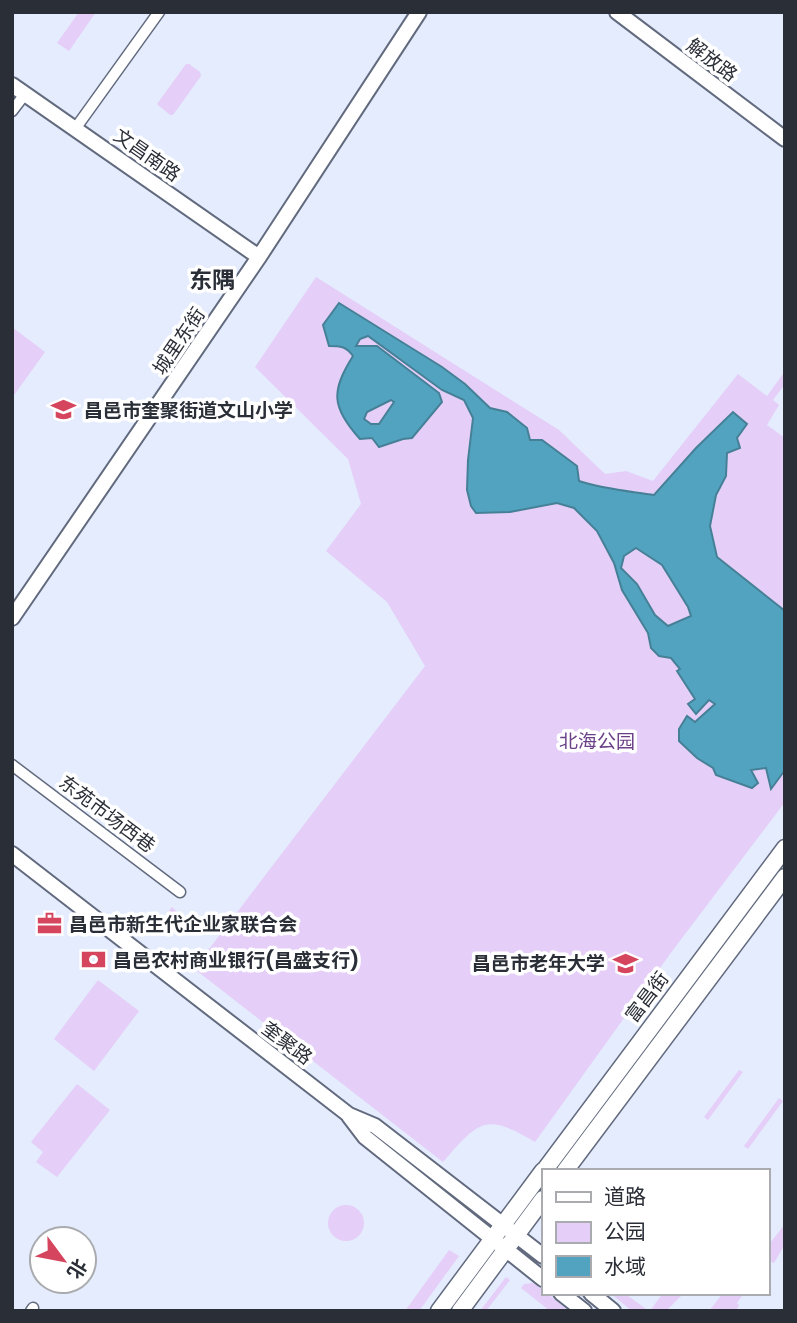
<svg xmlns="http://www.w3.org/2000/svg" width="797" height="1323" font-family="Poppins,'Noto Sans SC',sans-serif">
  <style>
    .green { fill: #e5cef8 }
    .water { fill: #52a3c0; stroke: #468097; stroke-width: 2; fill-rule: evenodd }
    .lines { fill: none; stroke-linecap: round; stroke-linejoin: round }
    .street-casing { stroke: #626a7e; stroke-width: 13 }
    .secondary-casing { stroke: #626a7e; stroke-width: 18 }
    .primary-casing { stroke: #626a7e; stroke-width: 19 }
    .street { stroke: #fff; stroke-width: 10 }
    .secondary { stroke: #fff; stroke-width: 14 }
    .primary { stroke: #fff; stroke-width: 16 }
    .labels { text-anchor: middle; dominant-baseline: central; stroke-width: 7; stroke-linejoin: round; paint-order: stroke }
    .street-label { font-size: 19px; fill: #2a2e37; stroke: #fff }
    .poi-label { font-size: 19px; font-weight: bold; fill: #2a2e37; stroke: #fff; text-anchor: start }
    .park-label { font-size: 19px; fill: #6b4188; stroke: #fff }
    .quarter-label { font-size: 23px; font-weight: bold; fill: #2a2e37; stroke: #fff }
  </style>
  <rect width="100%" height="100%" fill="#e4ecfe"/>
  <path class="green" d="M79,12H96L69,51L57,43Z
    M186,64H189L200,72L201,76L173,115H170L157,104Z
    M316,277L559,430L605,474L626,471L653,481L738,374L767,396L785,371V384L773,400L779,405L767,425L785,438V802L670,954L535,1142C485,1112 479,1121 443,1162L197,971L196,966L425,666L387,602L326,551L361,504L348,459L255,367Z
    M12,327L45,352L12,398Z
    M172,907L183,917L174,929L162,920Z
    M98,980L139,1011L94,1071L54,1039Z
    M739,1070L743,1072L708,1120L704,1117Z
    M77,1084L110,1110L57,1177L36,1162L43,1152L31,1142Z
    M779,1098L783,1101L748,1149L744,1146Z
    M328 1223a18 18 0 1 1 36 0a18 18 0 1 1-36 0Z
    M785,1224V1244L774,1263L771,1262L767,1266V1247Z
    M449,1250L459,1256L419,1311H405Z
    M506,1277L510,1280L486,1311H480Z
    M533,1283L543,1290V1293H547L569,1311H550L521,1288L524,1284Z
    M610,1293H624L649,1311H632Z
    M663,1293H680L681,1296L666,1311H650Z
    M723,1293H744L737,1303L739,1305L736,1311H709Z"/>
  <path class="water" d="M339,303L442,367L465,384L490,408L507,412L527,428L530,440H542L577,466L579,481C603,489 628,491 654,495L696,448L733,412L747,424L737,438L740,448L727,453L726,476L716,495L710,526L717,557L785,611V770L771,789L766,768L751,770L758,783L752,788L716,775L713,768L697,758L679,741V729L687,716L695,722L715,704L709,700L696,714L688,704L695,699L677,671L680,669L671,658L659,656L651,648L648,633L622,590L614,563L597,531L574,508L557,503L510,512L476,513L471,506L467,490L468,460L473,418L464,400L442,390L368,336L360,339L356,346H377L439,393L442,402L412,438L403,439L379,447L372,438L360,439C331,407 331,391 353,356C346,346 340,346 329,346L323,325ZM391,400L394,402L379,424H371L364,419L367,412ZM636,548L662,565L688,607L691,616L668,626L655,615L637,584L621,568L624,556Z"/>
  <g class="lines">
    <defs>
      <path id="street" d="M12,111L25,94
        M75,129L159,12
        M12,765L180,892
        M31,1311L33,1308"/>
      <path id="secondary" d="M617,12L785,139
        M12,85L259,257
        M12,618L259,257L419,12
        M12,854L349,1115L375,1126L543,1256
        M349,1116L365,1137L543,1279
        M561,1293L584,1311
        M591,1293L613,1311"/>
      <path id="primary" d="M544,1171L785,848
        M565,1171L785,877
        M439,1311L543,1171
        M460,1311L543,1199"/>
    </defs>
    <use href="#street" class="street-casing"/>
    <use href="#secondary" class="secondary-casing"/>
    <use href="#primary" class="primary-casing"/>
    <use href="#street" class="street"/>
    <use href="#secondary" class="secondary"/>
    <use href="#primary" class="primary"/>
  </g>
  <defs>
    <symbol id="school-bare" viewBox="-9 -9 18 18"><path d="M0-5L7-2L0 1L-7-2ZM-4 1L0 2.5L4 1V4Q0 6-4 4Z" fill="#d5455e" stroke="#fff" stroke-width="2.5" paint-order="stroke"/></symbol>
    <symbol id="office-bare" viewBox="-9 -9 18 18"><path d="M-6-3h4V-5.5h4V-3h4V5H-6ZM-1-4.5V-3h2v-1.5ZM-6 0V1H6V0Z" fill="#d5455e" stroke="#fff" stroke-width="2.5" paint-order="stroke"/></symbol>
    <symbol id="bank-bare" viewBox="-9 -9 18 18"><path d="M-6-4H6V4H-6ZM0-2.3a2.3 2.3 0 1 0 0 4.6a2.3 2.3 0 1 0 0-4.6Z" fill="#d5455e" stroke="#fff" stroke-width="2.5" paint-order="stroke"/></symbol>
  </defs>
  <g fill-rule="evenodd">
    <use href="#school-bare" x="46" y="392" width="35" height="35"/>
    <use href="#office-bare" x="32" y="906" width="35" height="35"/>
    <use href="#bank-bare" x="76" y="942" width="35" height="35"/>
    <use href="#school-bare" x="608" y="946" width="35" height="35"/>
  </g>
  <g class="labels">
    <g class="street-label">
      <text transform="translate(712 60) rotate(37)">解放路</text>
      <text transform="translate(147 155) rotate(35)">文昌南路</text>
      <text transform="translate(179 341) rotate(-56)">城里东街</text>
      <text transform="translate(107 814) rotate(37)">东苑市场西巷</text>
      <text transform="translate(647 997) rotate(-53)">富昌街</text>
      <text transform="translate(287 1043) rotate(37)">奎聚路</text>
    </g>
    <g class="poi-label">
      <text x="84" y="410">昌邑市奎聚街道文山小学</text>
      <text x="69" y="924">昌邑市新生代企业家联合会</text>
      <text x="113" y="960">昌邑农村商业银行(昌盛支行)</text>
      <text x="605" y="963" text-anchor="end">昌邑市老年大学</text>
    </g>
    <g class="park-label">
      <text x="597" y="741">北海公园</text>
    </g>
    <g class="quarter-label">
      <text x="212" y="280">东隅</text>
    </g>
  </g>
  <rect width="797" height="1323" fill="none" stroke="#2a2e37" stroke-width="28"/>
  <rect x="542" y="1169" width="228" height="126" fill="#ffffff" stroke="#aaabaf" stroke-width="2"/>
  <rect x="556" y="1192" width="35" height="10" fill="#ffffff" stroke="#aaabaf" stroke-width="2"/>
  <text x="604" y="1204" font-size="21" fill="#2a2e37">道路</text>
  <rect x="556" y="1222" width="35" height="21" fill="#e5cef8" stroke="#aaabaf" stroke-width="2"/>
  <text x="604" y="1239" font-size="21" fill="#2a2e37">公园</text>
  <rect x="556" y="1256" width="35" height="21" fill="#52a3c0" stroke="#aaabaf" stroke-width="2"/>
  <text x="604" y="1274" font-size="21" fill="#2a2e37">水域</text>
  <g transform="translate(63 1260) rotate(122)"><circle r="33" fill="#ffffff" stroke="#aaabaf" stroke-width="2"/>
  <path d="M0-5L12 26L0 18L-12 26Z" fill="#d5455e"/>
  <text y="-10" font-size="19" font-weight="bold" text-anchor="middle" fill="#2a2e37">北</text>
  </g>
</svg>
